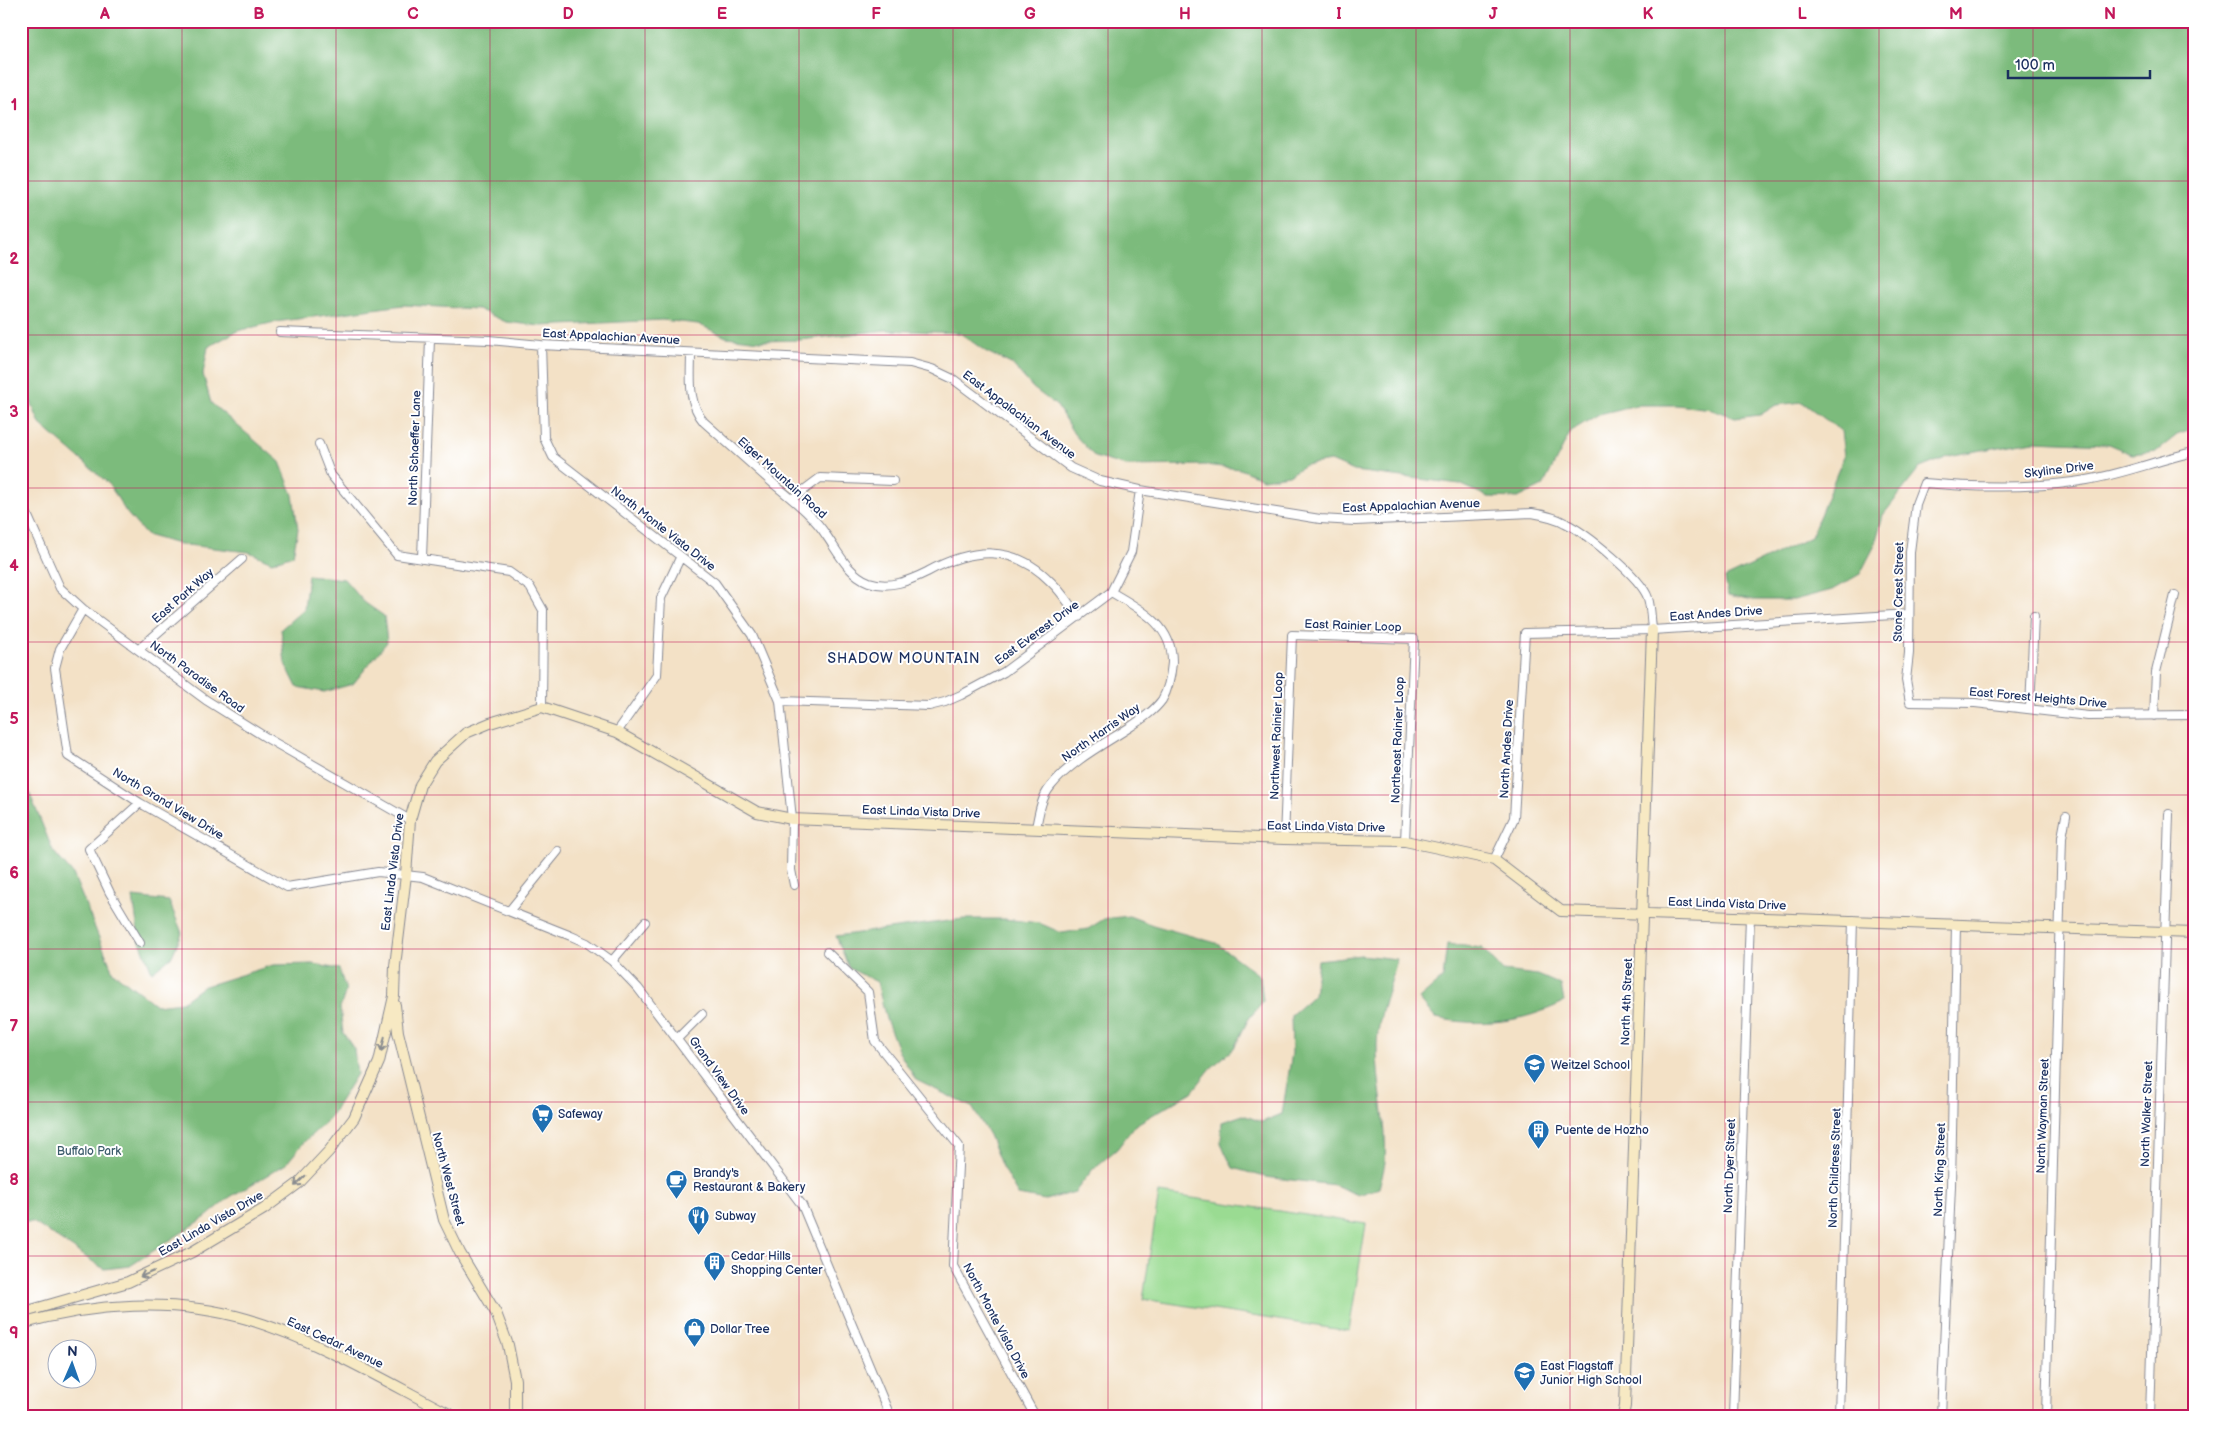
<svg xmlns="http://www.w3.org/2000/svg" width="2215" height="1437" font-family="'Balsamiq Sans',sans-serif">
  <style>
    .green { fill: #9adb92; stroke: #5a8578 }
    .forest { fill: #7bbb7c; stroke: #4b756d }
    .lines { fill: none; stroke-linecap: round; stroke-linejoin: round }
    .street-casing { stroke: #878892; stroke-width: 10 }
    .secondary-casing { stroke: #878892; stroke-width: 12 }
    .street { stroke: #fff; stroke-width: 8 }
    .secondary { stroke: #f7e9c3; stroke-width: 10 }
    .oneway { stroke: #898c90 }
    .grid { fill: none; stroke: #c2185b; stroke-width: 1; stroke-opacity: 0.55 }
    .labels { text-anchor: middle; dominant-baseline: central; stroke-width: 4; stroke-linejoin: round; paint-order: stroke }
    .street-label { font-size: 12px; fill: #1b2f5e; stroke: #fff }
    .poi-label { font-size: 12px; fill: #1b2f5e; stroke: #fff; text-anchor: start }
    .park-label { font-size: 12px; fill: #3b5a6b; stroke: #fff }
    .neighbourhood-label { font-size: 14px; letter-spacing: 1px; fill: #1b2f5e; stroke: #fff }
    .neatline { fill: none; stroke: #c2185b; stroke-width: 2 }
    .grid-label { font-size: 16px; text-anchor: middle; font-weight: bold; fill: #c2185b }
  </style>
  <rect width="100%" height="100%" fill="#fff"/>
  <filter id="ink" filterUnits="userSpaceOnUse"><feTurbulence type="fractalNoise" baseFrequency=".02" numOctaves="2"/><feDisplacementMap in="SourceGraphic" scale="10" xChannelSelector="R" yChannelSelector="G"/><feConvolveMatrix kernelMatrix="1 2 1 2 8 2 1 2 1" color-interpolation-filters="sRGB"/></filter>
  <filter id="wash" filterUnits="userSpaceOnUse"><feTurbulence type="fractalNoise" baseFrequency=".0096" numOctaves="4" result="noise"/><feDisplacementMap in="SourceGraphic" scale="20" xChannelSelector="R" yChannelSelector="G"/><feGaussianBlur stdDeviation="1.12" result="paint"/><feColorMatrix in="noise" values="0 0 0 0 0 0 0 0 0 0 0 0 0 0 0 0 0 1.4 0 .05"/><feComposite in="paint" operator="in"/></filter>
  <g filter="url(#wash)">
    <rect width="100%" height="100%" fill="#f3e1c6"/>
    <path class="green" d="M1159,1193L1366,1224L1349,1331L1143,1299Z"/>
    <path class="forest" d="M21,21H2194V429L2177,435L2157,451L2132,454L2108,444L2034,441L1953,455L1920,468L1883,515L1874,547L1860,574L1832,590L1794,600H1754L1728,595L1725,578L1811,537L1844,456L1841,431L1802,402L1776,405L1760,415L1735,418L1712,409L1676,405H1637L1599,414L1571,431L1543,486L1518,498L1488,497L1460,484L1354,471L1331,461L1305,465L1289,475L1263,479L1240,469L1205,465L1126,466L1095,457L1074,434L1057,406L1033,388L1013,365L985,351L960,333L886,330L800,340L761,341L726,337L698,324L662,320L541,326L506,322L478,309L403,305L275,322L237,331L208,347L203,374L211,403L280,462L293,495L298,529L293,555L272,562L249,552L178,544L146,535L126,512L109,484L40,424L21,378Z
      M308,575L344,579L364,602L384,616L387,642L353,684L324,692L297,687L285,663L281,629L304,609Z
      M21,772L53,851L73,874L113,972L156,1005L182,1002L202,987L273,965L312,964L339,969L346,990L340,1008L343,1033L354,1049L357,1074L328,1120L305,1141L286,1164L230,1197L206,1217L130,1266L104,1269L33,1222H21Z
      M133,897L169,901L182,933L172,956L152,972L139,939Z
      M1129,916L1153,925L1216,943L1260,976L1263,1001L1248,1020L1234,1048L1211,1068L1192,1092L1135,1125L1117,1149L1093,1169L1075,1192L1045,1200L1018,1195L1002,1167L989,1135L972,1107L916,1080L899,1052L886,1019L877,982L849,968L836,936L964,919H1004L1039,923L1062,933L1088,929L1104,919Z
      M1447,944L1482,948L1503,971L1538,975L1561,985L1564,1002C1520,1023 1483,1027 1435,1018L1419,999L1443,978Z
      M1361,955L1397,959C1391,988 1378,1013 1377,1044C1376,1083 1388,1122 1385,1162C1384,1170 1381,1179 1379,1188L1358,1195L1335,1185L1265,1177L1233,1168L1221,1144L1222,1122L1243,1115L1262,1122L1282,1114L1292,1053L1291,1015L1314,995L1318,960Z"/>
  </g>
  <g filter="url(#ink)">
    <g class="lines">
      <defs>
        <path id="street" d="M280,332L489,340L541,345L910,363L932,369L953,379L1071,468L1100,481L1140,490L1320,519L1355,521L1532,513C1544,515 1555,517 1565,523C1586,533 1641,577 1648,598C1651,608 1651,620 1652,630
          M541,345L544,438L553,457L715,583L752,635L780,701L792,819L791,870L794,885
          M691,353C691,378 687,402 704,422C728,443 751,464 775,485C793,500 813,515 826,535C838,552 848,574 869,582C889,589 909,581 927,572C971,548 1013,543 1051,582C1062,592 1070,606 1079,617
          M319,444L331,475L397,555L509,572L530,587L543,610L542,707
          M2194,452C2158,460 2123,474 2087,480C2032,489 1979,488 1924,483L1916,504L1910,552L1909,653L1906,680L1910,702L1975,703L2088,716L2194,715
          M792,499L820,478L893,481
          M21,501L60,588L83,609L206,700L270,740L410,820
          M422,558L430,339
          M83,609L60,649L55,668L68,756L140,803L287,887L378,872L423,877L571,936L587,943L612,961L638,988L802,1205L890,1416
          M139,649L242,559
          M780,701L929,706L945,702L961,695L1004,672L1111,592L1131,552L1140,490
          M2030,709L2034,616
          M2154,716L2156,672L2175,595
          M617,732L657,675L661,598L680,558
          M140,803L89,849L110,893L140,943
          M1036,828C1039,813 1041,798 1051,786C1071,761 1104,744 1130,727C1142,719 1154,711 1162,700C1168,690 1171,674 1172,663C1173,625 1140,609 1111,592
          M1284,839L1292,635L1414,639L1405,841
          M1494,860L1514,818L1525,633L1652,630L1909,614
          M510,910L558,851
          M827,952L868,992L875,1041L959,1146L953,1266L1035,1416
          M612,961L645,922
          M678,1038L702,1014
          M1733,1416L1750,917
          M1839,1416L1853,920
          M1941,1416L1951,1186L1956,924
          M2046,1416L2062,837L2066,816
          M2150,1416L2169,814"/>
        <path id="secondary" d="M395,1005L398,1032L444,1220L460,1253L496,1313L508,1345L515,1380V1416
          M21,1313L128,1282L192,1252L264,1209L299,1183L329,1151L354,1118L379,1062L394,996L395,966L406,875L410,820L420,785L435,761L466,733L490,723L542,707L617,732L757,812L792,819L1284,839L1405,841L1494,860L1561,911L2194,933
          M21,1324C93,1303 174,1298 247,1319C318,1340 387,1382 453,1416
          M1623,1416L1625,1406L1652,630"/>
      </defs>
      <use href="#street" class="street-casing"/>
      <use href="#secondary" class="secondary-casing"/>
      <use href="#street" class="street"/>
      <use href="#secondary" class="secondary"/>
    </g>
    <defs><path id="oneway-shaft" d="M-6 0H5M1.5-3L5.5 0L1.5 3" fill="none" stroke-width="1.6" stroke-linecap="round" stroke-linejoin="round" transform="scale(1.25)"/></defs>
    <g class="oneway">
      <use href="#oneway-shaft" transform="translate(383 1044) rotate(103)"/>
      <use href="#oneway-shaft" transform="translate(300 1181) rotate(136)"/>
      <use href="#oneway-shaft" transform="translate(147 1274) rotate(158)"/>
    </g>
  </g>
  <path class="grid" d="M182,21V1416M336,21V1416M490,21V1416M645,21V1416M799,21V1416M953,21V1416M1108,21V1416M1262,21V1416M1416,21V1416M1570,21V1416M1725,21V1416M1879,21V1416M2033,21V1416M21,181H2194M21,335H2194M21,488H2194M21,642H2194M21,795H2194M21,949H2194M21,1102H2194M21,1256H2194"/>
  <defs>
    <symbol id="school-pin" viewBox="-11 -11 22 30"><path d="M0 17L-7.5 6A9.5 9.5 0 1 1 7.5 6Z" fill="#1f6fb2" stroke="#fff"/><path d="M0-5L7-2L0 1L-7-2ZM-4 1L0 2.5L4 1V4Q0 6-4 4Z" fill="#fff"/></symbol>
    <symbol id="supermarket-pin" viewBox="-11 -11 22 30"><path d="M0 17L-7.5 6A9.5 9.5 0 1 1 7.5 6Z" fill="#1f6fb2" stroke="#fff"/><path d="M-6-5.5h2.5l.6 2H6L4.5 2H-2.5L-4.4-4H-6ZM-1.5 3.2a1.3 1.3 0 1 0 .1 0ZM3 3.2a1.3 1.3 0 1 0 .1 0Z" fill="#fff"/></symbol>
    <symbol id="building-pin" viewBox="-11 -11 22 30"><path d="M0 17L-7.5 6A9.5 9.5 0 1 1 7.5 6Z" fill="#1f6fb2" stroke="#fff"/><path d="M-4-6H4V6H1V3H-1V6H-4ZM-2.5-4.3h1.7v1.8h-1.7ZM.8-4.3h1.7v1.8H.8ZM-2.5-1h1.7V.8h-1.7ZM.8-1h1.7V.8H.8Z" fill="#fff"/></symbol>
    <symbol id="cafe-pin" viewBox="-11 -11 22 30"><path d="M0 17L-7.5 6A9.5 9.5 0 1 1 7.5 6Z" fill="#1f6fb2" stroke="#fff"/><path d="M-5.5-4.5H6V0H3Q3 3.5 0 3.5H-2.5Q-5.5 3.5-5.5 0ZM3-3.2v2h1.7v-2ZM-6 4.5H4V6H-6Z" fill="#fff"/></symbol>
    <symbol id="restaurant-pin" viewBox="-11 -11 22 30"><path d="M0 17L-7.5 6A9.5 9.5 0 1 1 7.5 6Z" fill="#1f6fb2" stroke="#fff"/><path d="M-5-6h1v4h1v-4h1v4h1v-4h1v5L-1.5 .5V6h-2V.5L-5-1ZM5-6V6H3V1.5H1.5Q1.5-4 5-6Z" fill="#fff"/></symbol>
    <symbol id="shop-pin" viewBox="-11 -11 22 30"><path d="M0 17L-7.5 6A9.5 9.5 0 1 1 7.5 6Z" fill="#1f6fb2" stroke="#fff"/><path d="M-5-2.5h2.3a2.7 3.5 0 0 1 5.4 0H5L5.5 6h-11ZM-1.5-2.5h3a1.5 2.3 0 0 0-3 0Z" fill="#fff"/></symbol>
  </defs>
  <g fill-rule="evenodd">
    <use href="#school-pin" x="1522" y="1052" width="25" height="34"/>
    <use href="#supermarket-pin" x="530" y="1102" width="25" height="34"/>
    <use href="#building-pin" x="1526" y="1118" width="25" height="34"/>
    <use href="#cafe-pin" x="664" y="1168" width="25" height="34"/>
    <use href="#restaurant-pin" x="686" y="1204" width="25" height="34"/>
    <use href="#building-pin" x="702" y="1250" width="25" height="34"/>
    <use href="#shop-pin" x="682" y="1316" width="25" height="34"/>
    <use href="#school-pin" x="1512" y="1360" width="25" height="34"/>
  </g>
  <g class="labels">
    <g class="street-label">
      <text transform="translate(611 337) rotate(3)">East Appalachian Avenue</text>
      <text transform="translate(1019 415) rotate(37)">East Appalachian Avenue</text>
      <text transform="translate(415 448) rotate(-88)">North Schaeffer Lane</text>
      <text transform="translate(2059 470) rotate(-7)">Skyline Drive</text>
      <text transform="translate(782 478) rotate(42)">Eiger Mountain Road</text>
      <text transform="translate(1411 506) rotate(-2)">East Appalachian Avenue</text>
      <text transform="translate(663 529) rotate(38)">North Monte Vista Drive</text>
      <text transform="translate(1899 592) rotate(-89)">Stone Crest Street</text>
      <text transform="translate(183 596) rotate(-41)">East Park Way</text>
      <text transform="translate(1716 614) rotate(-4)">East Andes Drive</text>
      <text transform="translate(1353 626) rotate(2)">East Rainier Loop</text>
      <text transform="translate(1037 633) rotate(-36)">East Everest Drive</text>
      <text transform="translate(197 677) rotate(36)">North Paradise Road</text>
      <text transform="translate(2038 698) rotate(5)">East Forest Heights Drive</text>
      <text transform="translate(1101 733) rotate(-35)">North Harris Way</text>
      <text transform="translate(1277 736) rotate(-88)">Northwest Rainier Loop</text>
      <text transform="translate(1398 740) rotate(-88)">Northeast Rainier Loop</text>
      <text transform="translate(1507 749) rotate(-87)">North Andes Drive</text>
      <text transform="translate(168 804) rotate(31)">North Grand View Drive</text>
      <text transform="translate(921 812) rotate(2)">East Linda Vista Drive</text>
      <text transform="translate(1326 827) rotate(1)">East Linda Vista Drive</text>
      <text transform="translate(393 872) rotate(-83)">East Linda Vista Drive</text>
      <text transform="translate(1727 904) rotate(2)">East Linda Vista Drive</text>
      <text transform="translate(1627 1002) rotate(-88)">North 4th Street</text>
      <text transform="translate(719 1076) rotate(54)">Grand View Drive</text>
      <text transform="translate(2147 1114) rotate(-88)">North Walker Street</text>
      <text transform="translate(2043 1116) rotate(-88)">North Wayman Street</text>
      <text transform="translate(1730 1166) rotate(-88)">North Dyer Street</text>
      <text transform="translate(1835 1168) rotate(-88)">North Childress Street</text>
      <text transform="translate(1940 1170) rotate(-88)">North King Street</text>
      <text transform="translate(448 1179) rotate(75)">North West Street</text>
      <text transform="translate(211 1224) rotate(-30)">East Linda Vista Drive</text>
      <text transform="translate(996 1321) rotate(62)">North Monte Vista Drive</text>
      <text transform="translate(335 1343) rotate(25)">East Cedar Avenue</text>
    </g>
    <g class="poi-label">
      <text x="1551" y="1065">Weitzel School</text>
      <text x="558" y="1114">Safeway</text>
      <text x="1555" y="1130">Puente de Hozho</text>
      <text x="693" y="1173">Brandy's<tspan x="693" dy="14">Restaurant &amp; Bakery</tspan></text>
      <text x="715" y="1216">Subway</text>
      <text x="731" y="1256">Cedar Hills<tspan x="731" dy="14">Shopping Center</tspan></text>
      <text x="710" y="1329">Dollar Tree</text>
      <text x="1540" y="1366">East Flagstaff<tspan x="1540" dy="14">Junior High School</tspan></text>
    </g>
    <g class="park-label">
      <text x="89" y="1151">Buffalo Park</text>
    </g>
    <g class="neighbourhood-label">
      <text x="904" y="658">SHADOW MOUNTAIN</text>
    </g>
  </g>
  <rect width="2215" height="1437" fill="none" stroke="#fff" stroke-width="55"/>
  <g transform="translate(72 1364) rotate(2)"><circle r="24" fill="#ffffff" stroke="#a4acbf"/>
  <path d="M0-4L9 19L0 12L-9 19Z" fill="#1f6fb2"/>
  <text y="-8" font-size="14" font-weight="bold" text-anchor="middle" fill="#1b2f5e">N</text>
  </g>
  <path d="M2008 70v8h142v-8" fill="none" stroke="#1b2f5e" stroke-width="2.5"/>
  <text x="2015" y="70" font-size="15" fill="#1b2f5e" stroke="#ffffff" stroke-width="4" paint-order="stroke">100 m</text>
  <rect x="28" y="28" width="2160" height="1382" class="neatline"/>
  <g class="grid-label">
    <text x="105" y="19">A</text>
    <text x="259" y="19">B</text>
    <text x="413" y="19">C</text>
    <text x="568" y="19">D</text>
    <text x="722" y="19">E</text>
    <text x="876" y="19">F</text>
    <text x="1030" y="19">G</text>
    <text x="1185" y="19">H</text>
    <text x="1339" y="19">I</text>
    <text x="1493" y="19">J</text>
    <text x="1648" y="19">K</text>
    <text x="1802" y="19">L</text>
    <text x="1956" y="19">M</text>
    <text x="2110" y="19">N</text>
    <text x="14" y="110">1</text>
    <text x="14" y="264">2</text>
    <text x="14" y="417">3</text>
    <text x="14" y="571">4</text>
    <text x="14" y="724">5</text>
    <text x="14" y="878">6</text>
    <text x="14" y="1031">7</text>
    <text x="14" y="1185">8</text>
    <text x="14" y="1338">9</text>
  </g>
</svg>
